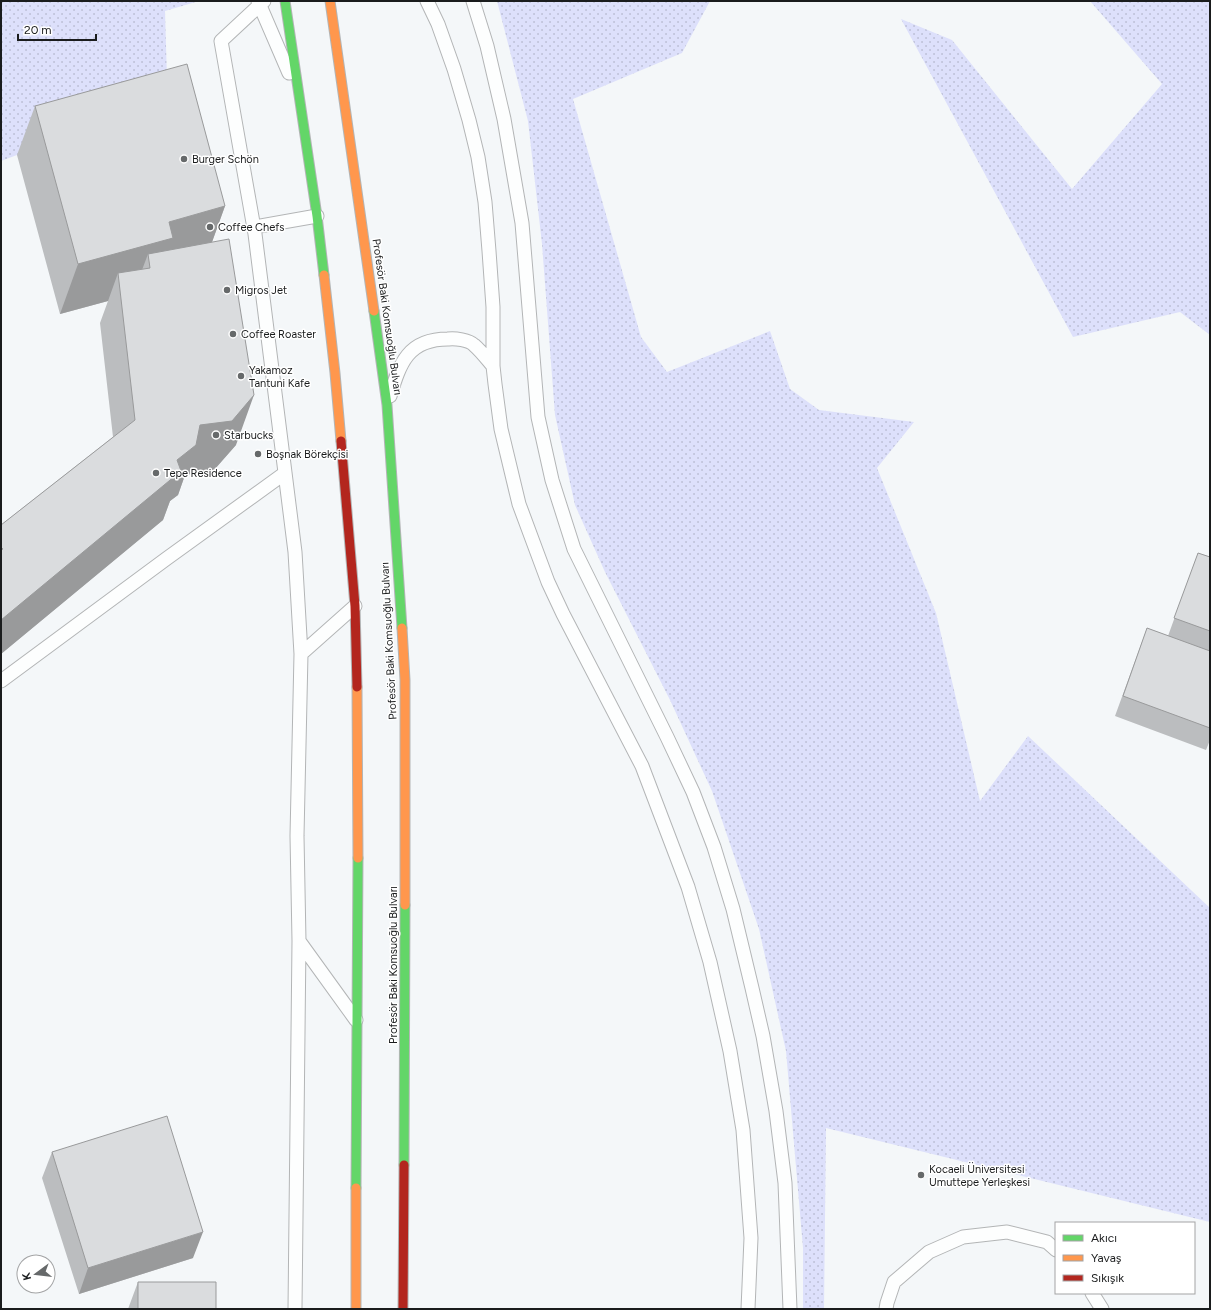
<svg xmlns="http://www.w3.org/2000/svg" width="1211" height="1310" font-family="Figtree,sans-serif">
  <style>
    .grass { fill: url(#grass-dots) }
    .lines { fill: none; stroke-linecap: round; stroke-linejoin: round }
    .lane-casing { stroke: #b3b5b6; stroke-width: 15 }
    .fast-casing { stroke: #b3b5b6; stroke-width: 11 }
    .slow-casing { stroke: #b3b5b6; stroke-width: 11 }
    .jam-casing { stroke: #b3b5b6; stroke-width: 11 }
    .lane { stroke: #fdfefe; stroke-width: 13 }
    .fast { stroke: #63d668; stroke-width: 9 }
    .slow { stroke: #ff974d; stroke-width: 9 }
    .jam { stroke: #b3261e; stroke-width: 9 }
    .wall { fill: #bbbdbf }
    .shaded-wall { fill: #999a9b }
    .building { fill: #dadcde; stroke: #999a9b }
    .poi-dot { fill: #66696a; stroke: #fff; stroke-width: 1.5 }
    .labels { text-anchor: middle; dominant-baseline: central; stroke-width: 3; stroke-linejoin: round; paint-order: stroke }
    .poi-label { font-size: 11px; fill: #1a1c1d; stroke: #fff; text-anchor: start }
    .street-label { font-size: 11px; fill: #1a1c1d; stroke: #fff }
  </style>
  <defs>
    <pattern id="grass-dots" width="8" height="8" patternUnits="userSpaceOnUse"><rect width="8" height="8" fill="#dde0fb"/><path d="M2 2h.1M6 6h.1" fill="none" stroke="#bdc0d7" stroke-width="1.8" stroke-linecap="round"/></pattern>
  </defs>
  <rect width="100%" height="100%" fill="#f4f7f9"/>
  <path class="grass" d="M1,1H199L165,11L168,114L17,155L1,161Z
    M497,1H710L682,53L573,99L641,337L667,372L770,331L790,389L819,410L914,422L877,468L936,613L980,801L1028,736L1210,908V1222L826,1128L824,1309H803V1248L786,1051L759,929L712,791L670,700L605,572L575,505L555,415L542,244L528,121Z
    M1090,1H1210V335L1180,312L1073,337L901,19L952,40L1072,189L1162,84Z"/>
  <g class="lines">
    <defs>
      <path id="lane" d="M258,1L289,73
        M264,1L221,41L255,234L295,552L301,654
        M427,1L438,24L454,69L469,120L478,157L485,202L489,251L493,307V366L495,384L501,429L519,504L548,582L563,614L642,766L688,887L710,962L730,1051L743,1130L751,1238L748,1309
        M473,1L487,46L504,119L522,223L538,417L552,480L574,549L667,737L693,792L714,847L733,909L752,988L763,1036L776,1111L785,1183L790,1309
        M254,227L317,216
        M390,396C400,363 408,339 448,339C455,338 469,340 474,345C481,351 487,359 493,366
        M355,606L301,654L297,836L299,941L356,1020
        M1,681L166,559L285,473
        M1092,1293L1102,1309
        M295,1309L299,941
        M886,1309L887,1303L894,1282L929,1252L963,1237L1007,1232L1047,1242L1056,1250"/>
      <path id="fast" d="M285,1L317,216L324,275
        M374,311L387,405L402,628
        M404,1165L405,905
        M356,1188L358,858"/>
      <path id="slow" d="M330,1L374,311
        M324,275L335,373L341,441
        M402,628L405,680V905
        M357,687L358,858
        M356,1309V1188"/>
      <path id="jam" d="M341,441L355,606L357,687
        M403,1309L404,1165"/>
    </defs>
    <use href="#lane" class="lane-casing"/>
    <use href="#fast" class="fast-casing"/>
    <use href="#slow" class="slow-casing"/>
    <use href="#jam" class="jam-casing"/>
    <use href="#lane" class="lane"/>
    <use href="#fast" class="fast"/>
    <use href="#slow" class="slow"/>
    <use href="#jam" class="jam"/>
  </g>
  <path class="wall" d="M35,106L225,206L212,242L236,445L214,470L185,475L178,495L170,501L163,520L1,654V525L113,437L100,323L108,301L60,314L17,155Z
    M1198,553L1210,557V740L1206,750L1115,716L1147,628L1168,636Z
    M52,1152L193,1258L79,1294L42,1178Z
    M138,1282L216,1309H128Z"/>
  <path class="shaded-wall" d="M225,206L207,256L150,268L148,254L133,294L118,273L108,301L60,314L78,264L169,222Z
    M254,395L236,445L214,470L185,475L178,495L170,501L163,520L1,654V620L177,460L200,425Z
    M203,1232L193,1258L79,1294L88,1268Z"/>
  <path class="building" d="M187,64L225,206L169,222L173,238L78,264L35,106Z
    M229,239L254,395L232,421L200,425L196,445L177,460L181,471L1,620V550L3,549L1,547V525L135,420L118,273L150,268L148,254Z
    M1198,553L1210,557V631L1174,618Z
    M1147,628L1210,651V728L1123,696Z
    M167,1116L203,1232L88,1268L52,1152Z
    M138,1282H216V1309H138Z"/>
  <g class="poi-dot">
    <circle cx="184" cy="159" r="4"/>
    <circle cx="210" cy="227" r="4"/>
    <circle cx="227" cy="290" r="4"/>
    <circle cx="233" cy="334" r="4"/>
    <circle cx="241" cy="376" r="4"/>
    <circle cx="216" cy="435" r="4"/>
    <circle cx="258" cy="454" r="4"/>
    <circle cx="156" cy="473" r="4"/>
    <circle cx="921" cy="1175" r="4"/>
  </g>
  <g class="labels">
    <g class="poi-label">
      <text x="192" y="159">Burger Schön</text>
      <text x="218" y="227">Coffee Chefs</text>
      <text x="235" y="290">Migros Jet</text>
      <text x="241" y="334">Coffee Roaster</text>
      <text x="249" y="370">Yakamoz<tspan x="249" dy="13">Tantuni Kafe</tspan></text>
      <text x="224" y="435">Starbucks</text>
      <text x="266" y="454">Boşnak Börekçisi</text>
      <text x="164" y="473">Tepe Residence</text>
      <text x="929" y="1169">Kocaeli Üniversitesi<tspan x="929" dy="13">Umuttepe Yerleşkesi</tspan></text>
    </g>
    <g class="street-label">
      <text transform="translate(387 317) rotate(82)">Profesör Baki Komsuoğlu Bulvarı</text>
      <text transform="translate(389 641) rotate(-93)">Profesör Baki Komsuoğlu Bulvarı</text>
      <text transform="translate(393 965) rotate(-90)">Profesör Baki Komsuoğlu Bulvarı</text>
    </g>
  </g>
  <rect width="1211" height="1310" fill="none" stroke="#1a1c1d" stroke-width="4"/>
  <rect x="1055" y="1222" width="140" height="72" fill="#ffffff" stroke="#a3a4a5"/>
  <rect x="1063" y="1235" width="20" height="6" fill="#63d668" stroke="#a3a4a5"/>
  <text x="1091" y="1242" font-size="12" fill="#1a1c1d">Akıcı</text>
  <rect x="1063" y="1255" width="20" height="6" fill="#ff974d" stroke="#a3a4a5"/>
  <text x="1091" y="1262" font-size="12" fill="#1a1c1d">Yavaş</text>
  <rect x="1063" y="1275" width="20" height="6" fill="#b3261e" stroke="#a3a4a5"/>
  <text x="1091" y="1282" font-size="12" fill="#1a1c1d">Sıkışık</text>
  <g transform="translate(36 1274) rotate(255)"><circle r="19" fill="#ffffff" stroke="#a3a4a5"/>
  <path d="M0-3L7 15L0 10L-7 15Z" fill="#66696a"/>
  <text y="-6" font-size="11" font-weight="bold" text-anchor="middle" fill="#1a1c1d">K</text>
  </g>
  <path d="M18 34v6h78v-6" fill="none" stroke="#1a1c1d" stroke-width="2"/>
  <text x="24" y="34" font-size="12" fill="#1a1c1d" stroke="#ffffff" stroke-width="3" paint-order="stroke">20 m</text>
</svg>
